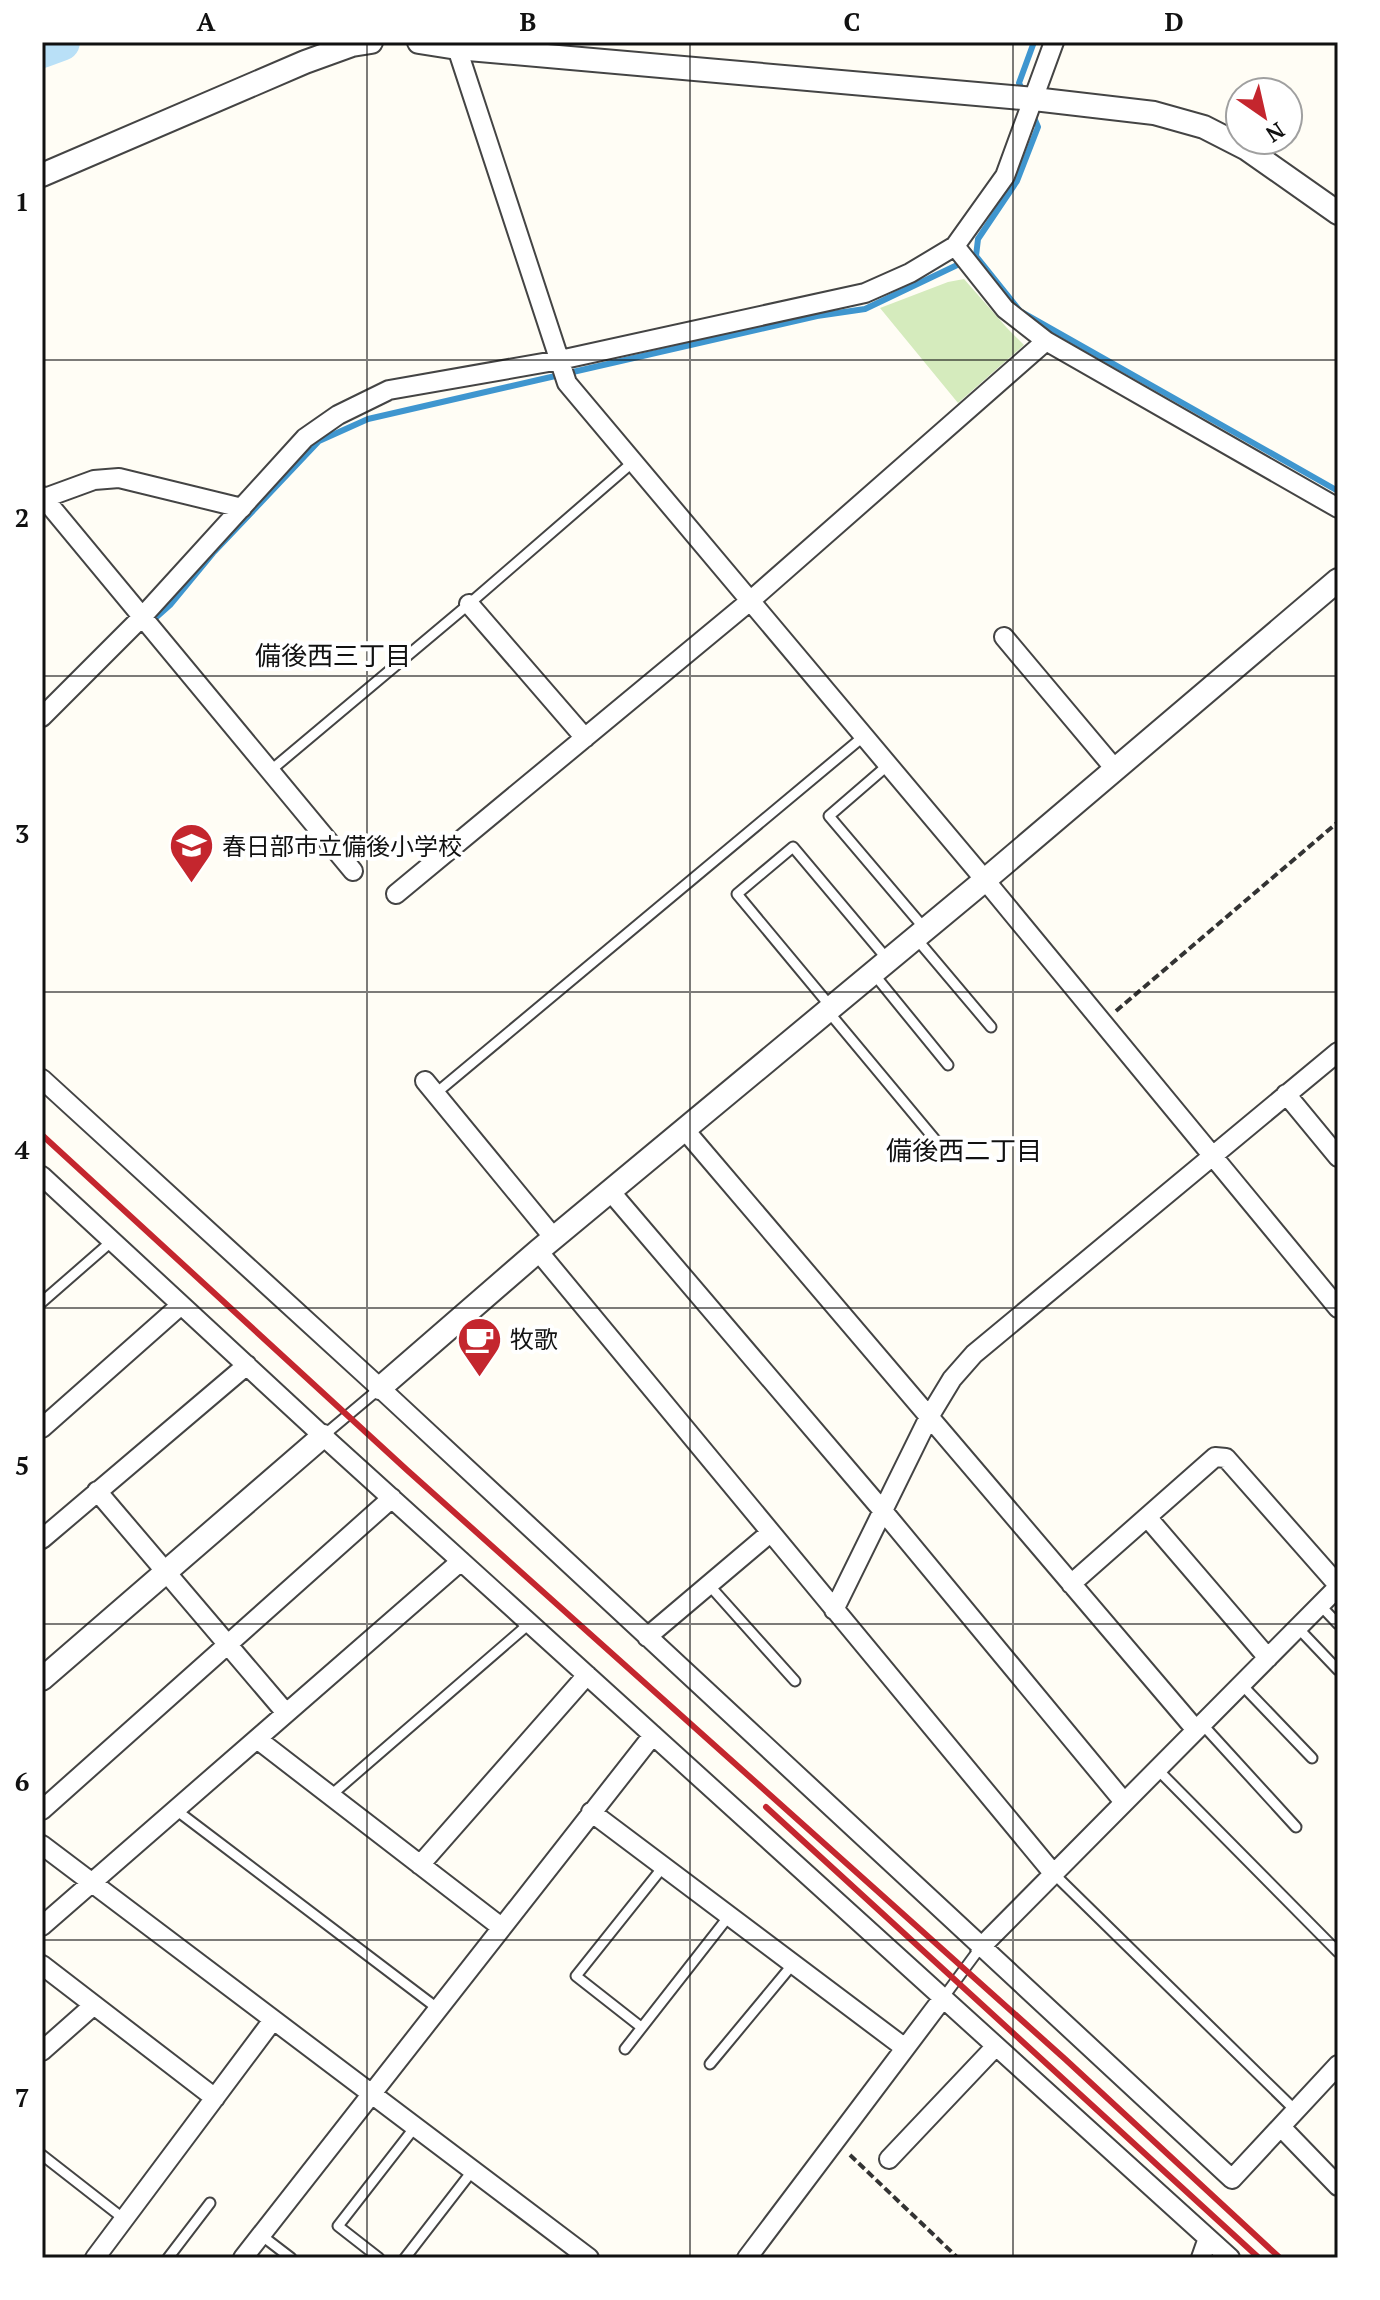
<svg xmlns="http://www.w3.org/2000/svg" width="1380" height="2300" font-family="'PT Serif','Noto Sans JP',serif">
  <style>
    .green { fill: #d5ebbd }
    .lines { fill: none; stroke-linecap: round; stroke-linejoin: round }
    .stream { stroke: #3f96cf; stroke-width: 6 }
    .river { stroke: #b9e0f7; stroke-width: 38 }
    .service-casing { stroke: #444; stroke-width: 13 }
    .minor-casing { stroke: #444; stroke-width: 22 }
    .tertiary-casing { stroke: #444; stroke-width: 26 }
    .path { stroke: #333; stroke-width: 4; stroke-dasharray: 8 4; stroke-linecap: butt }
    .service { stroke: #fff; stroke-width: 9 }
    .minor { stroke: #fff; stroke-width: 18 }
    .tertiary { stroke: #fff; stroke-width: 22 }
    .rail { stroke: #c4262e; stroke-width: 6 }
    .grid { fill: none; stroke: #111; stroke-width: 2; stroke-opacity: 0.55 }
    .labels { text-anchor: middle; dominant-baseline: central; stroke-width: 8; stroke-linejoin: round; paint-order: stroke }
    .poi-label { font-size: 24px; fill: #111; stroke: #fff; text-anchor: start }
    .neighbourhood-label { font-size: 26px; fill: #111; stroke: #fff }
    .neatline { fill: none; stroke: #111; stroke-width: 3 }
    .grid-label { font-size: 26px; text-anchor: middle; font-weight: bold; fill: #111 }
  </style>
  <rect width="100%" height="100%" fill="#fffdf5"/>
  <path class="green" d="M964,279L1007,328L1024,345L958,403L880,308L948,282Z"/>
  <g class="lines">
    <path class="stream" d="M1023,91L1019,83L1034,42
      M1032,113L1038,127L1017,181L978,239L976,256L1020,311L1338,491
      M152,621L170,605L213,553L319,441L368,419L817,316L865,309L976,256"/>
    <path class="river" d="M42,49L61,42"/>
    <defs>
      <path id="service" d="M888,765L829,816L925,929
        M270,771L469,604L633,462
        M915,937L991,1027
        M873,973L948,1065
        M831,1007L737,894L793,847L888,960
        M827,1010L937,1142
        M435,1094L864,736
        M42,1302L112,1241
        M323,1436L379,1389
        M709,1585L795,1681
        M1320,1605L1338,1624
        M1298,1628L1338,1670
        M1241,1684L1312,1758
        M1202,1724L1296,1827
        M1157,1769L1338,1952
        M330,1796L530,1623
        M176,1810L437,2008
        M1053,1873L1296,2111
        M943,1998L980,1948
        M641,2027L576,1976L663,1867
        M625,2049L729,1916
        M710,2064L793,1964
        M42,2155L124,2219
        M261,2235L291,2258
        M168,2258L210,2203
        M379,2258L338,2226L415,2127
        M405,2258L473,2170"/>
      <path id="minor" d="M455,42L567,383L985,880L1338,1308
        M955,246L1005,309L1046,341L1338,508
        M42,496L353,871
        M42,499L94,480L119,478L242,508
        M469,604L585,738
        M1004,637L1115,769
        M42,717L142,617L305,438L338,415L389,390L560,360L865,293L910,273L955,246L1005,176L1054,42
        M396,894L750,601L1046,341
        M42,1079L380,1388L1232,2179L1338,2065
        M425,1081L554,1238
        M1286,1094L1338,1157
        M684,1129L1196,1730
        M42,1176L323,1436L1230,2258
        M610,1191L883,1511L1124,1802
        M538,1251L1053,1873
        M42,1428L181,1305
        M97,1491L286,1713
        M1147,1517L1268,1658
        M42,1539L247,1365
        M1071,1584L1215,1457L1226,1458L1338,1585
        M834,1610L929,1417L952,1379L974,1354L1338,1052
        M647,1637L770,1533
        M257,1739L501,1927
        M42,1810L392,1498
        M591,1812L905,2048
        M42,1845L589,2258
        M420,1865L587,1675
        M42,1926L461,1561
        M980,1948L1338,1587
        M42,1965L215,2098
        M42,2051L94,2005
        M1281,2127L1338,2186
        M889,2159L996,2046
        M95,2258L273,2020
        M243,2258L653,1735
        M747,2258L943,1998
        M1201,2258L1208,2238"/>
      <path id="tertiary" d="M419,42L457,48L1034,99L1154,113L1204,127L1247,149L1338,213
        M42,175L305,62L352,45L371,42
        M380,1388L538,1251L985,880L1338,580
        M42,1679L323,1436"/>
    </defs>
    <use href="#service" class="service-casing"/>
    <use href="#minor" class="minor-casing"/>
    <use href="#tertiary" class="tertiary-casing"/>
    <path class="path" d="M1116,1011L1338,822
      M850,2155L958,2258"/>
    <use href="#service" class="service"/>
    <use href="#minor" class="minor"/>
    <use href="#tertiary" class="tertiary"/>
    <path class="rail" d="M42,1135L407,1470L1065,2059L1280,2258
      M766,1807L1259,2258"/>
  </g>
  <path class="grid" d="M367,42V2258M690,42V2258M1013,42V2258M42,360H1338M42,676H1338M42,992H1338M42,1308H1338M42,1624H1338M42,1940H1338"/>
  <defs>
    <symbol id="school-pin" viewBox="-11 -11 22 30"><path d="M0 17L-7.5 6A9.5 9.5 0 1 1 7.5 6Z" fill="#c4262e" stroke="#fff"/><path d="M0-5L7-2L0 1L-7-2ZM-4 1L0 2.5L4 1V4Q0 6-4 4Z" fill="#fff"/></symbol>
    <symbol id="cafe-pin" viewBox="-11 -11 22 30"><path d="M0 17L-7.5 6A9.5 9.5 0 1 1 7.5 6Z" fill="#c4262e" stroke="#fff"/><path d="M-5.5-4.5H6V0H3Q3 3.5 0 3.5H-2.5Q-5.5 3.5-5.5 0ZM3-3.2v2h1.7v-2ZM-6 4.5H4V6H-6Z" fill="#fff"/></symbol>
  </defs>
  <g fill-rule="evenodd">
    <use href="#school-pin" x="166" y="820" width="51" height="69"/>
    <use href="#cafe-pin" x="454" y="1314" width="51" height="69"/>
  </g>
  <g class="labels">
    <g class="poi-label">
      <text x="222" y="846">春日部市立備後小学校</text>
      <text x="510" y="1339">牧歌</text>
    </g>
    <g class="neighbourhood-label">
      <text x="333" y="655">備後西三丁目</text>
      <text x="964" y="1150">備後西二丁目</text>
    </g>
  </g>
  <rect width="1380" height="2300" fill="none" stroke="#ffffff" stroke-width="88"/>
  <g transform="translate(1264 116) rotate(146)"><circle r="38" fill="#ffffff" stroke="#a0a0a0" stroke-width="2"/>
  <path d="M0-6L14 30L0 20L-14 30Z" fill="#c4262e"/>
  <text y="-12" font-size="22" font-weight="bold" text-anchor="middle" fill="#111111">N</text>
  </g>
  <rect x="44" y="44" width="1292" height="2212" class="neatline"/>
  <g class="grid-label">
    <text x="206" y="31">A</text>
    <text x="528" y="31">B</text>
    <text x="852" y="31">C</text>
    <text x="1174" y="31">D</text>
    <text x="22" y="211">1</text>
    <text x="22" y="527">2</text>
    <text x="22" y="843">3</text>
    <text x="22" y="1159">4</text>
    <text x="22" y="1475">5</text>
    <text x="22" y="1791">6</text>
    <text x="22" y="2107">7</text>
  </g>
</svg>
